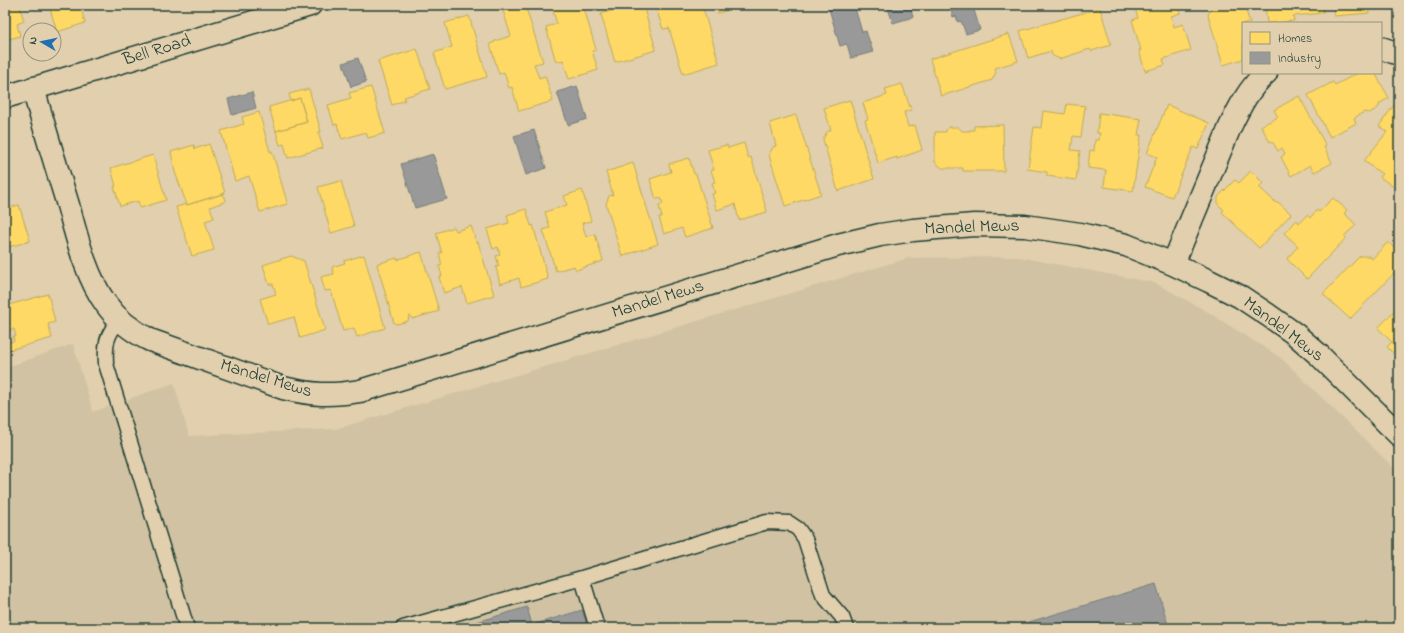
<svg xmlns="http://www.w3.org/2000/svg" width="1404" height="633" font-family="'Indie Flower',sans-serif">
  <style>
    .built { fill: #d0c2a2 }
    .homes { fill: #ffd966; stroke: #bcaa57 }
    .industry { fill: #999; stroke: #747d7b }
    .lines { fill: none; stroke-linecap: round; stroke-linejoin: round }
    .lane-casing { stroke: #1f3d34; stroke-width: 17 }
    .street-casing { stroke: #1f3d34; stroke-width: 25 }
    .lane { stroke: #e1cfad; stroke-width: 14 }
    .street { stroke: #e1cfad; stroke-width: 22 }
    .labels { text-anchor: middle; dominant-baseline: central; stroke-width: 4; stroke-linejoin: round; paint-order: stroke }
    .street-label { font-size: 18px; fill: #1f3d34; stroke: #e1cfad }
  </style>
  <rect width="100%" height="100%" fill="#e1cfad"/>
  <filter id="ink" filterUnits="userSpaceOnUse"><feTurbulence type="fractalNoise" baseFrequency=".025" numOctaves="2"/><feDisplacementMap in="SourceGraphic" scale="8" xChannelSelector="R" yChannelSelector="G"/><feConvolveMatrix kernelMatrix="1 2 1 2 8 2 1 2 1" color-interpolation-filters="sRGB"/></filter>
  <g filter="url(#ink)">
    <path class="built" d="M1018,257L1155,283L1206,311L1281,358L1399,473V628H5V368L73,344L93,412L174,383L189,436L336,429L909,258Z"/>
    <path class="homes" d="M5,5H19L24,21L17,24L20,36L5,40Z
      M49,5H80L85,23L57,32Z
      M508,5H525L543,62L534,64L539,78L545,76L553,101L519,111L512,87L509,88L504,72L499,74L490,44L495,42V41L511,36L502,7Z
      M551,5H583L596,50L592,51L598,70L569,79L563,60L556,62L546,27L557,24Z
      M640,5H643L656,50L615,62L601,14L621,8L622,11Z
      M667,5H702L719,63L683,74L669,28L663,29L657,11L663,9L662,7Z
      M716,5H745L718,13Z
      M1134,5H1177L1180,13L1171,16L1174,27L1183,24L1191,50L1163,59L1165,65L1145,71L1139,50H1141L1132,20L1138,18Z
      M1216,5H1244L1250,23H1243V59L1223,65L1208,15L1212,7Z
      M1265,5H1323V13L1293,16L1294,21L1267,23Z
      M1333,5H1368L1369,13L1334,16Z
      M1100,8L1111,45L1091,51L1090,49L1059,59L1052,55L1051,51L1028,58L1020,31Z
      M469,16L487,77L445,89L434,53L452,47L445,23Z
      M1009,34L1018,61L995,68L996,72L992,80L941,96L930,59Z
      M417,49L430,89L404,97L405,100L392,105L378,61Z
      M1358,73H1375L1389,98L1380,103L1378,108L1369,113L1364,112L1354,118L1356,123L1330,137L1308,95L1333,82L1335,85Z
      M902,84L911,110L904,112L908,127L915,125L922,150L897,159V157L878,163L865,120L868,119L863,103L887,95L885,89Z
      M371,87L385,133L368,138L366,132L342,139L337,124L334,125L328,105L351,98L349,93Z
      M309,89L321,132H318L323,148L288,158L284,144L280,145L276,131L307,122L300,98L291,101L289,94Z
      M1299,96L1326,146L1324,147L1332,163L1314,172L1310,165L1291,176L1281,157L1285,154L1282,148L1278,151L1272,141L1270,142L1261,126L1278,117L1274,110Z
      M300,98L307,122L276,131L269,107Z
      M850,100L874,179L838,191L823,139L827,132L831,130L824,108Z
      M1397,101L1399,103V184L1395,188L1380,177L1382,174L1364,161L1387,132L1379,126Z
      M1067,104L1085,106L1081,137L1073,136L1071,150L1080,151L1076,180L1047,176V172L1028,169L1034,127L1041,128L1043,111L1065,114Z
      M1167,105L1209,123L1198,149L1193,147L1172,197L1145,187L1157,157L1147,153Z
      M259,112L270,152L272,151L287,202V204L260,212L249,176L235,181L221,131L244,124L242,117Z
      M1099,113L1141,119L1138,135H1141L1133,191L1104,187L1106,170L1088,168L1090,150L1094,151L1095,140H1099L1100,133H1097Z
      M796,115L821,194L785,206L769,155L773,147L776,146L770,123Z
      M1003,125L1004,171H963V168H942L935,162V132H946V130L949,127H958L962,131H970V130H974V126Z
      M744,143L748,158L751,157L767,212L739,220L735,204L717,210L712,194L715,193L712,183L715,182L711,170H714L708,150L727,145L728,148Z
      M209,144L225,193L187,205L175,172L171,152L194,145L195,149Z
      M153,155L166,200L140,208L138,201L120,206L114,186H116L111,168Z
      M689,158L694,174H696L713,228L685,237L682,228L664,234L659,217H662L659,206L663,204L661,198L656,199L650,179L671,172L669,164Z
      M633,163L658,244L622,256L606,204L609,196L613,195L606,172Z
      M1251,171L1263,183L1259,187L1276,203L1278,202L1291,214L1259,248L1222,212L1224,210L1218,204V197L1235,180L1239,183Z
      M341,181L354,226L331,233L318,187Z
      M582,190L591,221L582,223L586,237L595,234L603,261L576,270L574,266L556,271L543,230L550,228L545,212L567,205L564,196Z
      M223,194L226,201L210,207L214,218L205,221L214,250L192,256L176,207L187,204V205Z
      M1333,198L1347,210L1344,213L1356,225L1344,236L1346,238L1307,279L1287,259L1298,246L1284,233L1297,220L1299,223L1307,215L1310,218L1317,210L1319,212Z
      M19,205L30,241L5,248V209Z
      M526,209L531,226L533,225L548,279L521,287L519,278L500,284L496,267L499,266L496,256L500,255L498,247L493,249L487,229L509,223L507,215Z
      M471,226L476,242H478L494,295L467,303L462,287L444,293L439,277L442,276L439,266L442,265L439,253H442L436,233L454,227L456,231Z
      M1388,242L1399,253V268L1350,319L1323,294L1360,256H1369L1372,259Z
      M421,252L439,311L412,319L411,316H409L408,321L397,324L394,323L377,264L397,258V260Z
      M364,255L385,328L357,337L354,328L343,331L331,290L325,291L321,277L334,274L332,267L345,263L344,261Z
      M291,256L304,261L325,330L300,338L294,317L268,324L260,299L276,294L273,284H269L263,265Z
      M48,294L55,322L48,324L52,338L5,351V343L14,341L13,336H16L14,329L9,330L5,313V306Z
      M1399,306V359L1387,347L1392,342L1378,328Z"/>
    <path class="industry" d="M841,5H854L862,32L866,31L873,52L851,58L847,44L840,46L829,9Z
      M887,5H910L913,17L893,23Z
      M949,5H974L975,10H974L980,30L966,34L961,21L958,22L956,16L953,17Z
      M358,58L366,82L351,87L343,63Z
      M577,86L587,119L568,125L557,92Z
      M252,92L256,108L232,115L228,99Z
      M534,130L546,168L526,175L514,136Z
      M433,154L447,199L415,208L401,164Z
      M1156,584L1169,628H1009Z
      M527,607L532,625L582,610L588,628H457Z"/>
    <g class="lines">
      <defs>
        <path id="lane" d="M120,320C106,334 105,345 106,364L187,628
          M582,578L767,522L789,523L798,529L805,539L823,595L842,617L846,628
          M403,628L582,578L597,628"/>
        <path id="street" d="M1381,48L1399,54
          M33,88C44,127 56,166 68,205C77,238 86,276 106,304C118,321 132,331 150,340L283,388C313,395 329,396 360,391L838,245L880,235L913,230L974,225L1025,226L1080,234L1126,245L1173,264L1209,281L1241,297L1268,315L1295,334L1319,355L1399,435
          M5,97L310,5
          M1173,264L1230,127C1239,108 1249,88 1266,73"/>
      </defs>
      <use href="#lane" class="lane-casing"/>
      <use href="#street" class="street-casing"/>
      <use href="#lane" class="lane"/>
      <use href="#street" class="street"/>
    </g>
  </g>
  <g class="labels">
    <g class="street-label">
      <text transform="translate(157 51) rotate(-17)">Bell Road</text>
      <text transform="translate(972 228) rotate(-2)">Mandel Mews</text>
      <text transform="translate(658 300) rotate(-17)">Mandel Mews</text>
      <text transform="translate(1283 330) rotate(37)">Mandel Mews</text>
      <text transform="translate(266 379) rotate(17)">Mandel Mews</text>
    </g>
  </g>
  <rect width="1404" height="633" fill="none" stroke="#e1cfad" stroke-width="20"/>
  <rect x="10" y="10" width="1384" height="613" fill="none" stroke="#1f3d34" stroke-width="1.5" filter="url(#ink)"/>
  <rect x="1242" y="22" width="140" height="52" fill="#e1cfad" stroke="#93957d"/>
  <rect x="1250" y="32" width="20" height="12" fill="#ffd966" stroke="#93957d"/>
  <text x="1278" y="42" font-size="12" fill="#1f3d34">Homes</text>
  <rect x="1250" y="52" width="20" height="12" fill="#999999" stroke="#93957d"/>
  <text x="1278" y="62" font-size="12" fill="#1f3d34">Industry</text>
  <g transform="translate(42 42) rotate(279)"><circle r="19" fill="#e1cfad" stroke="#93957d"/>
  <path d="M0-3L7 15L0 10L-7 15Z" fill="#1f6fb2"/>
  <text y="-6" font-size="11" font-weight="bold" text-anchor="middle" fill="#1f3d34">N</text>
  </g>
</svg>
